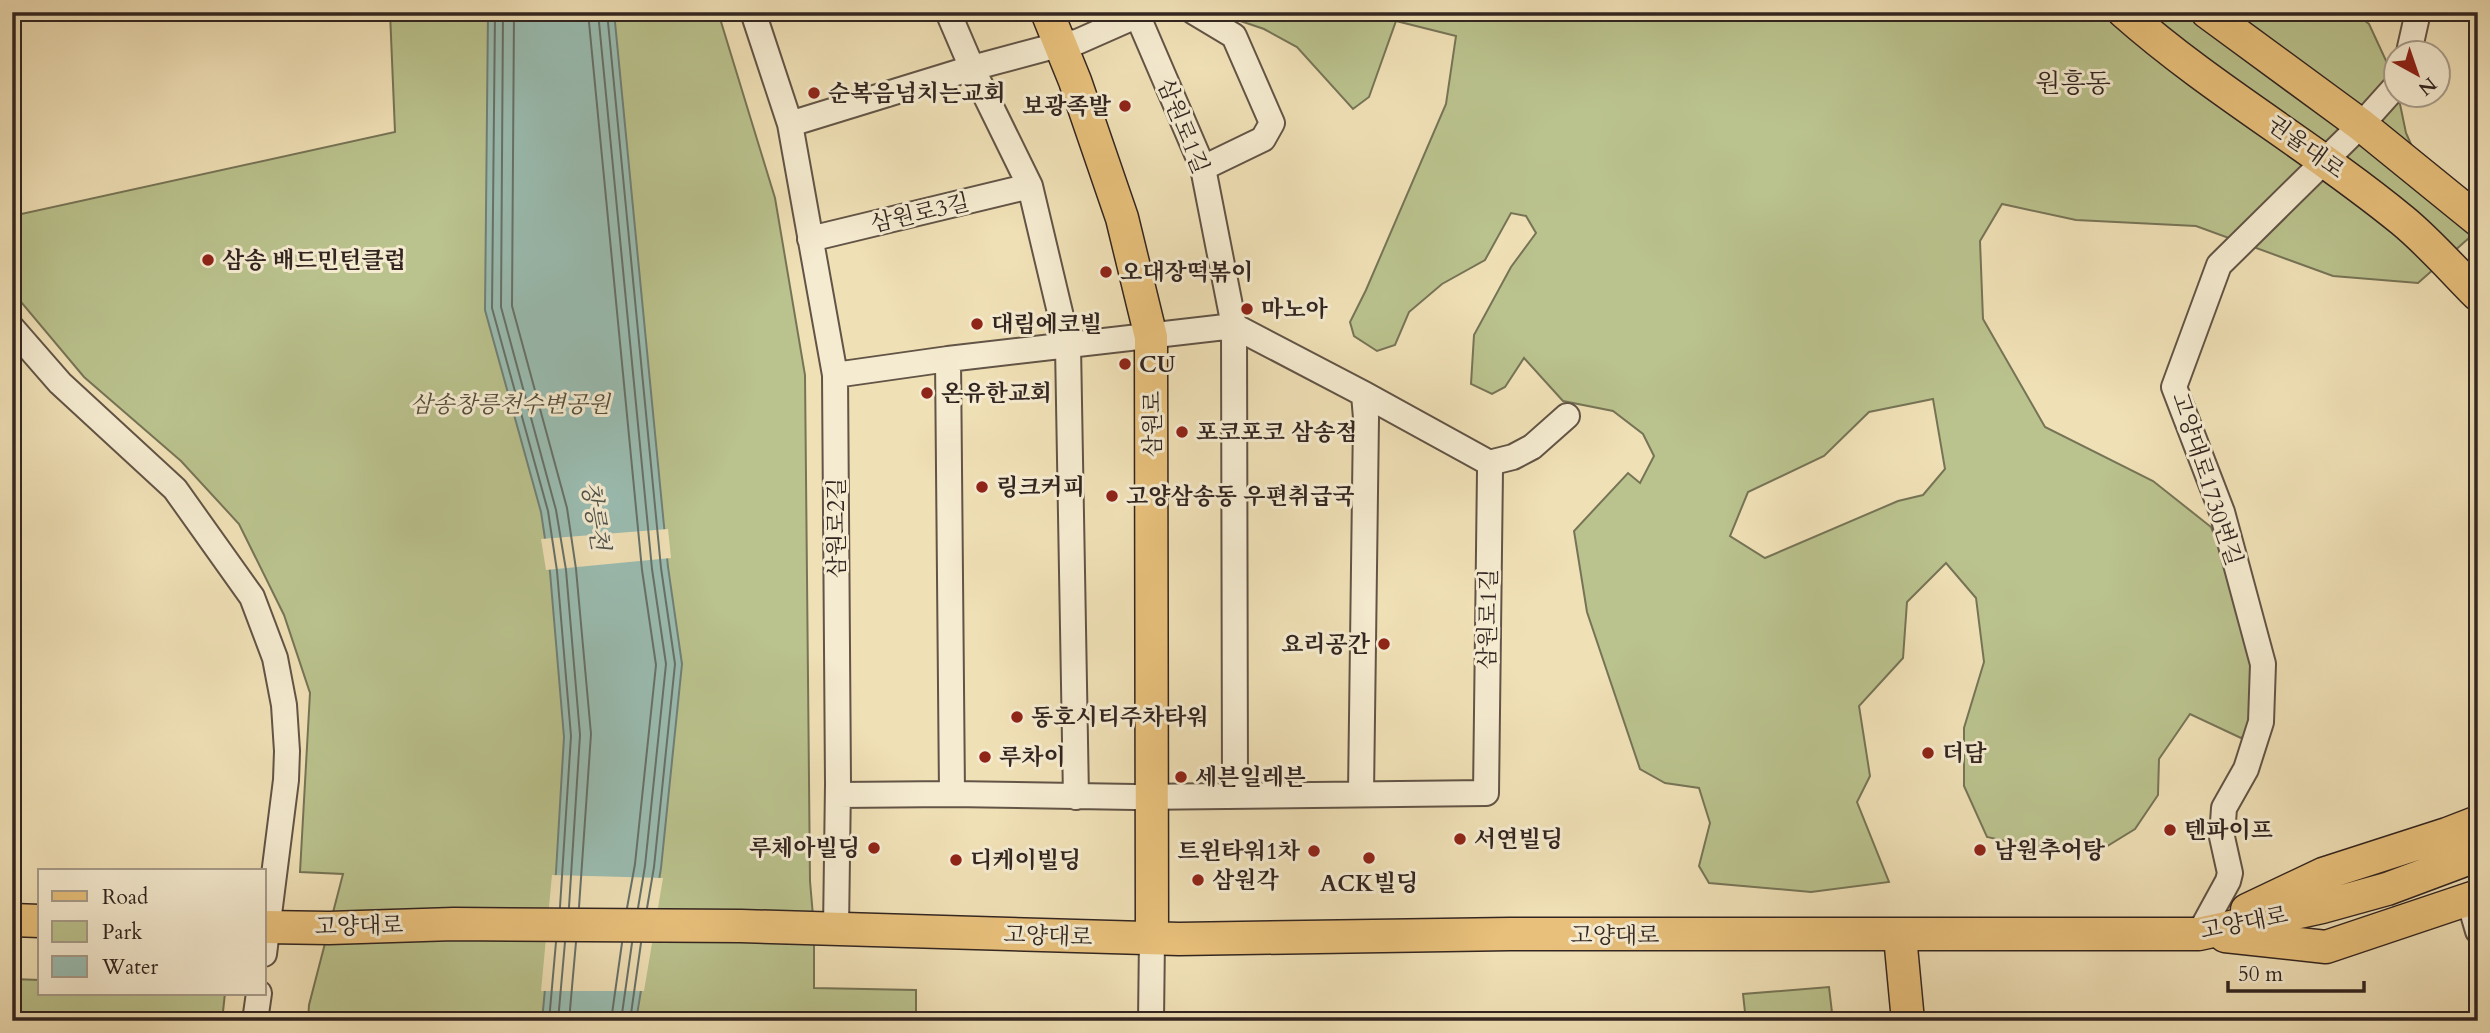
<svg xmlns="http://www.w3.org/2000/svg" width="2490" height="1033" font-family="Cardo,'Noto Serif KR',serif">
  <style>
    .green { fill: #bac28d; stroke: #767456; stroke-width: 2; fill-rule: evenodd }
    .water { fill: #9abdb2; stroke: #708078; stroke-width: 2 }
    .pier { fill: #f0e0b6 }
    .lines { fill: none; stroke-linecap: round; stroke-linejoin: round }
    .shore { stroke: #667169; stroke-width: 2 }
    .minor-casing { stroke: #625446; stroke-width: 28 }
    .major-casing { stroke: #322520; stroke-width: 35 }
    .minor { stroke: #f5ebd0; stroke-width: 24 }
    .major { stroke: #e8c07b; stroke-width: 32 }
    .poi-dot { fill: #8f2418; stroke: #f5ebd0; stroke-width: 2.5 }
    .labels { text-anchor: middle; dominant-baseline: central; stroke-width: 6; stroke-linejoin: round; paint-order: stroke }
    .poi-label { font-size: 23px; font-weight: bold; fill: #322520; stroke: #f5ebd0; text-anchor: start }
    .street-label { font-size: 23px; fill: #322520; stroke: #f5ebd0 }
    .park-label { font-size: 23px; font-style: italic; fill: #544c3b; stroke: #f5ebd0 }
    .water-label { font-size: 24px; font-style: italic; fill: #51534c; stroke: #f5ebd0 }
    .quarter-label { font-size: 26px; fill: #322520; stroke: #f5ebd0 }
  </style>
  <rect width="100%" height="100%" fill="#f0e0b6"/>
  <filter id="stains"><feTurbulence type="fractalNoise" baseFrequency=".00286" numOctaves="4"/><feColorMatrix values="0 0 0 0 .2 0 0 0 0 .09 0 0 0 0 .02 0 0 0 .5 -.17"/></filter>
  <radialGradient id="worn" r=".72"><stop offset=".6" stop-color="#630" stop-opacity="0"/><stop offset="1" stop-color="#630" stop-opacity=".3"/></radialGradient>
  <path class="green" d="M390,12H718L775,198L805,375L810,881L814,928V988L916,990V1021H308L309,1005L343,874L300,872L310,693L284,615L239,524L181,461L84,377L21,302L12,288V216L395,132Z
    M1214,12H2353L2369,24L2395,80L2406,133L2430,187L2473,200L2478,195V230L2418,283L2333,276L2196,226L2076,220L2002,204L1980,241L1983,319L2045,427L2153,481L2211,527L2263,664L2261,722L2241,738L2190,714L2159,759L2158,795L2135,829L2096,853L2028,846L1987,837L1964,786V728L1984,662L1976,598L1946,563L1907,602L1903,658L1859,706L1870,776L1857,802L1889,882L1811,892L1709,883L1699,866L1710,823L1699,788L1665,783L1640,769L1587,612L1574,531L1628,473L1640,483L1654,456L1643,434L1613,411L1563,401L1524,358L1505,387L1492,394L1471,384L1474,335L1511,267L1536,233L1526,216L1511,213L1485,260L1442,284L1409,312L1395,345L1377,351L1354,336L1350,322L1366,290L1446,104L1456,36L1396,21L1369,97L1353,109L1297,47L1264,29ZM1933,399L1945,469L1923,495L1898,501L1765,558L1730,536L1748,492L1824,456L1869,412Z
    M12,979L40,980V993H225L222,1021H12Z
    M1829,987L1833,1021H1746L1743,994Z"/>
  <path class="water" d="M488,12H614L668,567L682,664L661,868L636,1021H542L556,872L564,737L550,572L541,512L485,310Z"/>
  <path class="pier" d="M668,529L671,558L546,570L541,539Z
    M552,875L663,878L644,991H541Z"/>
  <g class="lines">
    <path class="shore" d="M495,12L492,308L548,511L557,571L571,736L560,907
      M503,12L501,307L556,510L566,570L580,735L569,907
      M514,12L512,306L567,508L576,569L591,734L579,907
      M588,12L642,570L656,665L635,864L627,908
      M598,12L652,569L666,664L645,866L638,908
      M607,12L661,568L675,664L654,867L647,908
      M549,1021L556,942
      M558,1021L565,942
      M569,1021L576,942
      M611,1021L622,943
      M621,1021L632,943
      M630,1021L641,943"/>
    <defs>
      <path id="minor" d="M753,12L790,124L835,375L838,784L836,929
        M948,12L972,68L1030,186L1068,346L1076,797
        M1136,12L1203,168L1234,326L1235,795
        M1194,12L1234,36L1272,123L1263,139L1203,168
        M2409,52L2418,12
        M790,124L972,68L1062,44L1077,42L1145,12
        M810,239L1030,186
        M12,328L60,383L175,489L252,597L275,658L284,705L287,751L286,780L264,954
        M948,359L952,794
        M835,375L948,359L1234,326L1364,394L1484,460L1489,463L1490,470L1486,793L1135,797L952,794L838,795
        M1489,463L1513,457L1532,447L1567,416
        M1361,793L1366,418L1364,394
        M2469,900L2478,931
        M2199,934L2228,881L2230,873L2222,837L2224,808L2246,769L2261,722L2263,664L2222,512L2174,387L2219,265L2361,125L2396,86
        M255,1021L259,993
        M1151,1021L1152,938"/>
      <path id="major" d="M1047,12L1075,81L1122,218L1151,337L1152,938
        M2124,12C2211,89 2312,146 2402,220C2429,242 2453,270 2478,295
        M2207,12L2361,125L2478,220
        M2247,910L2323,874L2447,834L2478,822
        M12,920L40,921
        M264,927L329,928L454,924L741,926L1179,939L1510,934H2199L2322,907L2387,889L2478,855
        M1900,936L1908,1021
        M2225,936L2326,947L2478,896"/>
    </defs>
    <use href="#minor" class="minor-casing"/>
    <use href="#major" class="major-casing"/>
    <use href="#minor" class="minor"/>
    <use href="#major" class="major"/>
  </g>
  <g class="poi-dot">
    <circle cx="814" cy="93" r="7"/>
    <circle cx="1125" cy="106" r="7"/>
    <circle cx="208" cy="260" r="7"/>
    <circle cx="1106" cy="272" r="7"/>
    <circle cx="1247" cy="309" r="7"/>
    <circle cx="977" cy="324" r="7"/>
    <circle cx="1125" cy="364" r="7"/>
    <circle cx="927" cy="393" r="7"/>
    <circle cx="1182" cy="432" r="7"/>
    <circle cx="982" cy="487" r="7"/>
    <circle cx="1112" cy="496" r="7"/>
    <circle cx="1384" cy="644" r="7"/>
    <circle cx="1017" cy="717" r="7"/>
    <circle cx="1928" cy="753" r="7"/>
    <circle cx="985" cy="757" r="7"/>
    <circle cx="1181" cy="777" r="7"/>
    <circle cx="2170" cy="830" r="7"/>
    <circle cx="1460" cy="839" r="7"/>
    <circle cx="874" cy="848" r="7"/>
    <circle cx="1980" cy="850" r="7"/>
    <circle cx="1314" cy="851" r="7"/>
    <circle cx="1369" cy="858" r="7"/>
    <circle cx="956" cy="860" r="7"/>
    <circle cx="1198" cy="880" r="7"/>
  </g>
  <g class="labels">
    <g class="poi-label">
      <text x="828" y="93">순복음넘치는교회</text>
      <text x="1111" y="106" text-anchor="end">보광족발</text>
      <text x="222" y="260">삼송 배드민턴클럽</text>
      <text x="1120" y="272">오대장떡볶이</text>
      <text x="1261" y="309">마노아</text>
      <text x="991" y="324">대림에코빌</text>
      <text x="1139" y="364">CU</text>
      <text x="941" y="393">온유한교회</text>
      <text x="1196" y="432">포코포코 삼송점</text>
      <text x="996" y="487">링크커피</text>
      <text x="1126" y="496">고양삼송동 우편취급국</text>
      <text x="1370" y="644" text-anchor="end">요리공간</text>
      <text x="1031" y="717">동호시티주차타워</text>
      <text x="1942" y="753">더담</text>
      <text x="999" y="757">루차이</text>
      <text x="1195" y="777">세븐일레븐</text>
      <text x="2184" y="830">텐파이프</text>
      <text x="1474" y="839">서연빌딩</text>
      <text x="860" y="848" text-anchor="end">루체아빌딩</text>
      <text x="1994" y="850">남원추어탕</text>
      <text x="1300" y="851" text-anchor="end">트윈타워1차</text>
      <text x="970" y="860">디케이빌딩</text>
      <text x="1212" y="880">삼원각</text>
      <text x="1369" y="883" text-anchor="middle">ACK빌딩</text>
    </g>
    <g class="street-label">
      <text transform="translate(1183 126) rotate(68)">삼원로1길</text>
      <text transform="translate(2306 147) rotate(36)">권율대로</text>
      <text transform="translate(920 213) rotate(-13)">삼원로3길</text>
      <text transform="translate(1152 424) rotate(-90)">삼원로</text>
      <text transform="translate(2207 479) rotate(72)">고양대로1730번길</text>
      <text transform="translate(836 528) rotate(-90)">삼원로2길</text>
      <text transform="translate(1488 619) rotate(-89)">삼원로1길</text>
      <text transform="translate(2244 923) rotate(-11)">고양대로</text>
      <text transform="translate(359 926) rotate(-1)">고양대로</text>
      <text x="1615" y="935">고양대로</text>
      <text transform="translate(1048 936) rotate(2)">고양대로</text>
    </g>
    <g class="park-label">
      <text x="510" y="404">삼송창릉천수변공원</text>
    </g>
    <g class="water-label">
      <text transform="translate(595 516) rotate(81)">창릉천</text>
    </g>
    <g class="quarter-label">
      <text x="2073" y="83">원흥동</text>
    </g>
  </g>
  <rect width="2490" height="1033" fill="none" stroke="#f0e0b6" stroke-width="42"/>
  <rect x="14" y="14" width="2462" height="1005" fill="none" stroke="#322520" stroke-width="3.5"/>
  <rect x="21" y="21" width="2448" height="991" fill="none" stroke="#322520" stroke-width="2"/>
  <rect x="38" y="869" width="228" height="126" fill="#f5ebd0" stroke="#a79c8a" stroke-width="2"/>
  <rect x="52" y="891" width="35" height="10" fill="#e8c07b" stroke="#a79c8a" stroke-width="2"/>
  <text x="102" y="904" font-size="21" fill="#322520">Road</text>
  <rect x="52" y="921" width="35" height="21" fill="#bac28d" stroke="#a79c8a" stroke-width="2"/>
  <text x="102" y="939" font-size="21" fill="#322520">Park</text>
  <rect x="52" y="956" width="35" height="21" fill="#9abdb2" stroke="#a79c8a" stroke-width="2"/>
  <text x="102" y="974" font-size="21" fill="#322520">Water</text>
  <g transform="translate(2417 74) rotate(140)"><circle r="33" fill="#f5ebd0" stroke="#a79c8a" stroke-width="2"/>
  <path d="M0-5L12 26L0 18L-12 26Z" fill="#8f2418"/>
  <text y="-10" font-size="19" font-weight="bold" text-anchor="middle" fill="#322520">N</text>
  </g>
  <path d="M2228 981v10h136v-10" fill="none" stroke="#322520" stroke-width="3.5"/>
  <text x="2238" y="981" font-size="21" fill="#322520" stroke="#f5ebd0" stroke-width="5" paint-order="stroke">50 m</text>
  <rect width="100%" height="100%" filter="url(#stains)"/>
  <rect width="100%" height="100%" fill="url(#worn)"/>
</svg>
